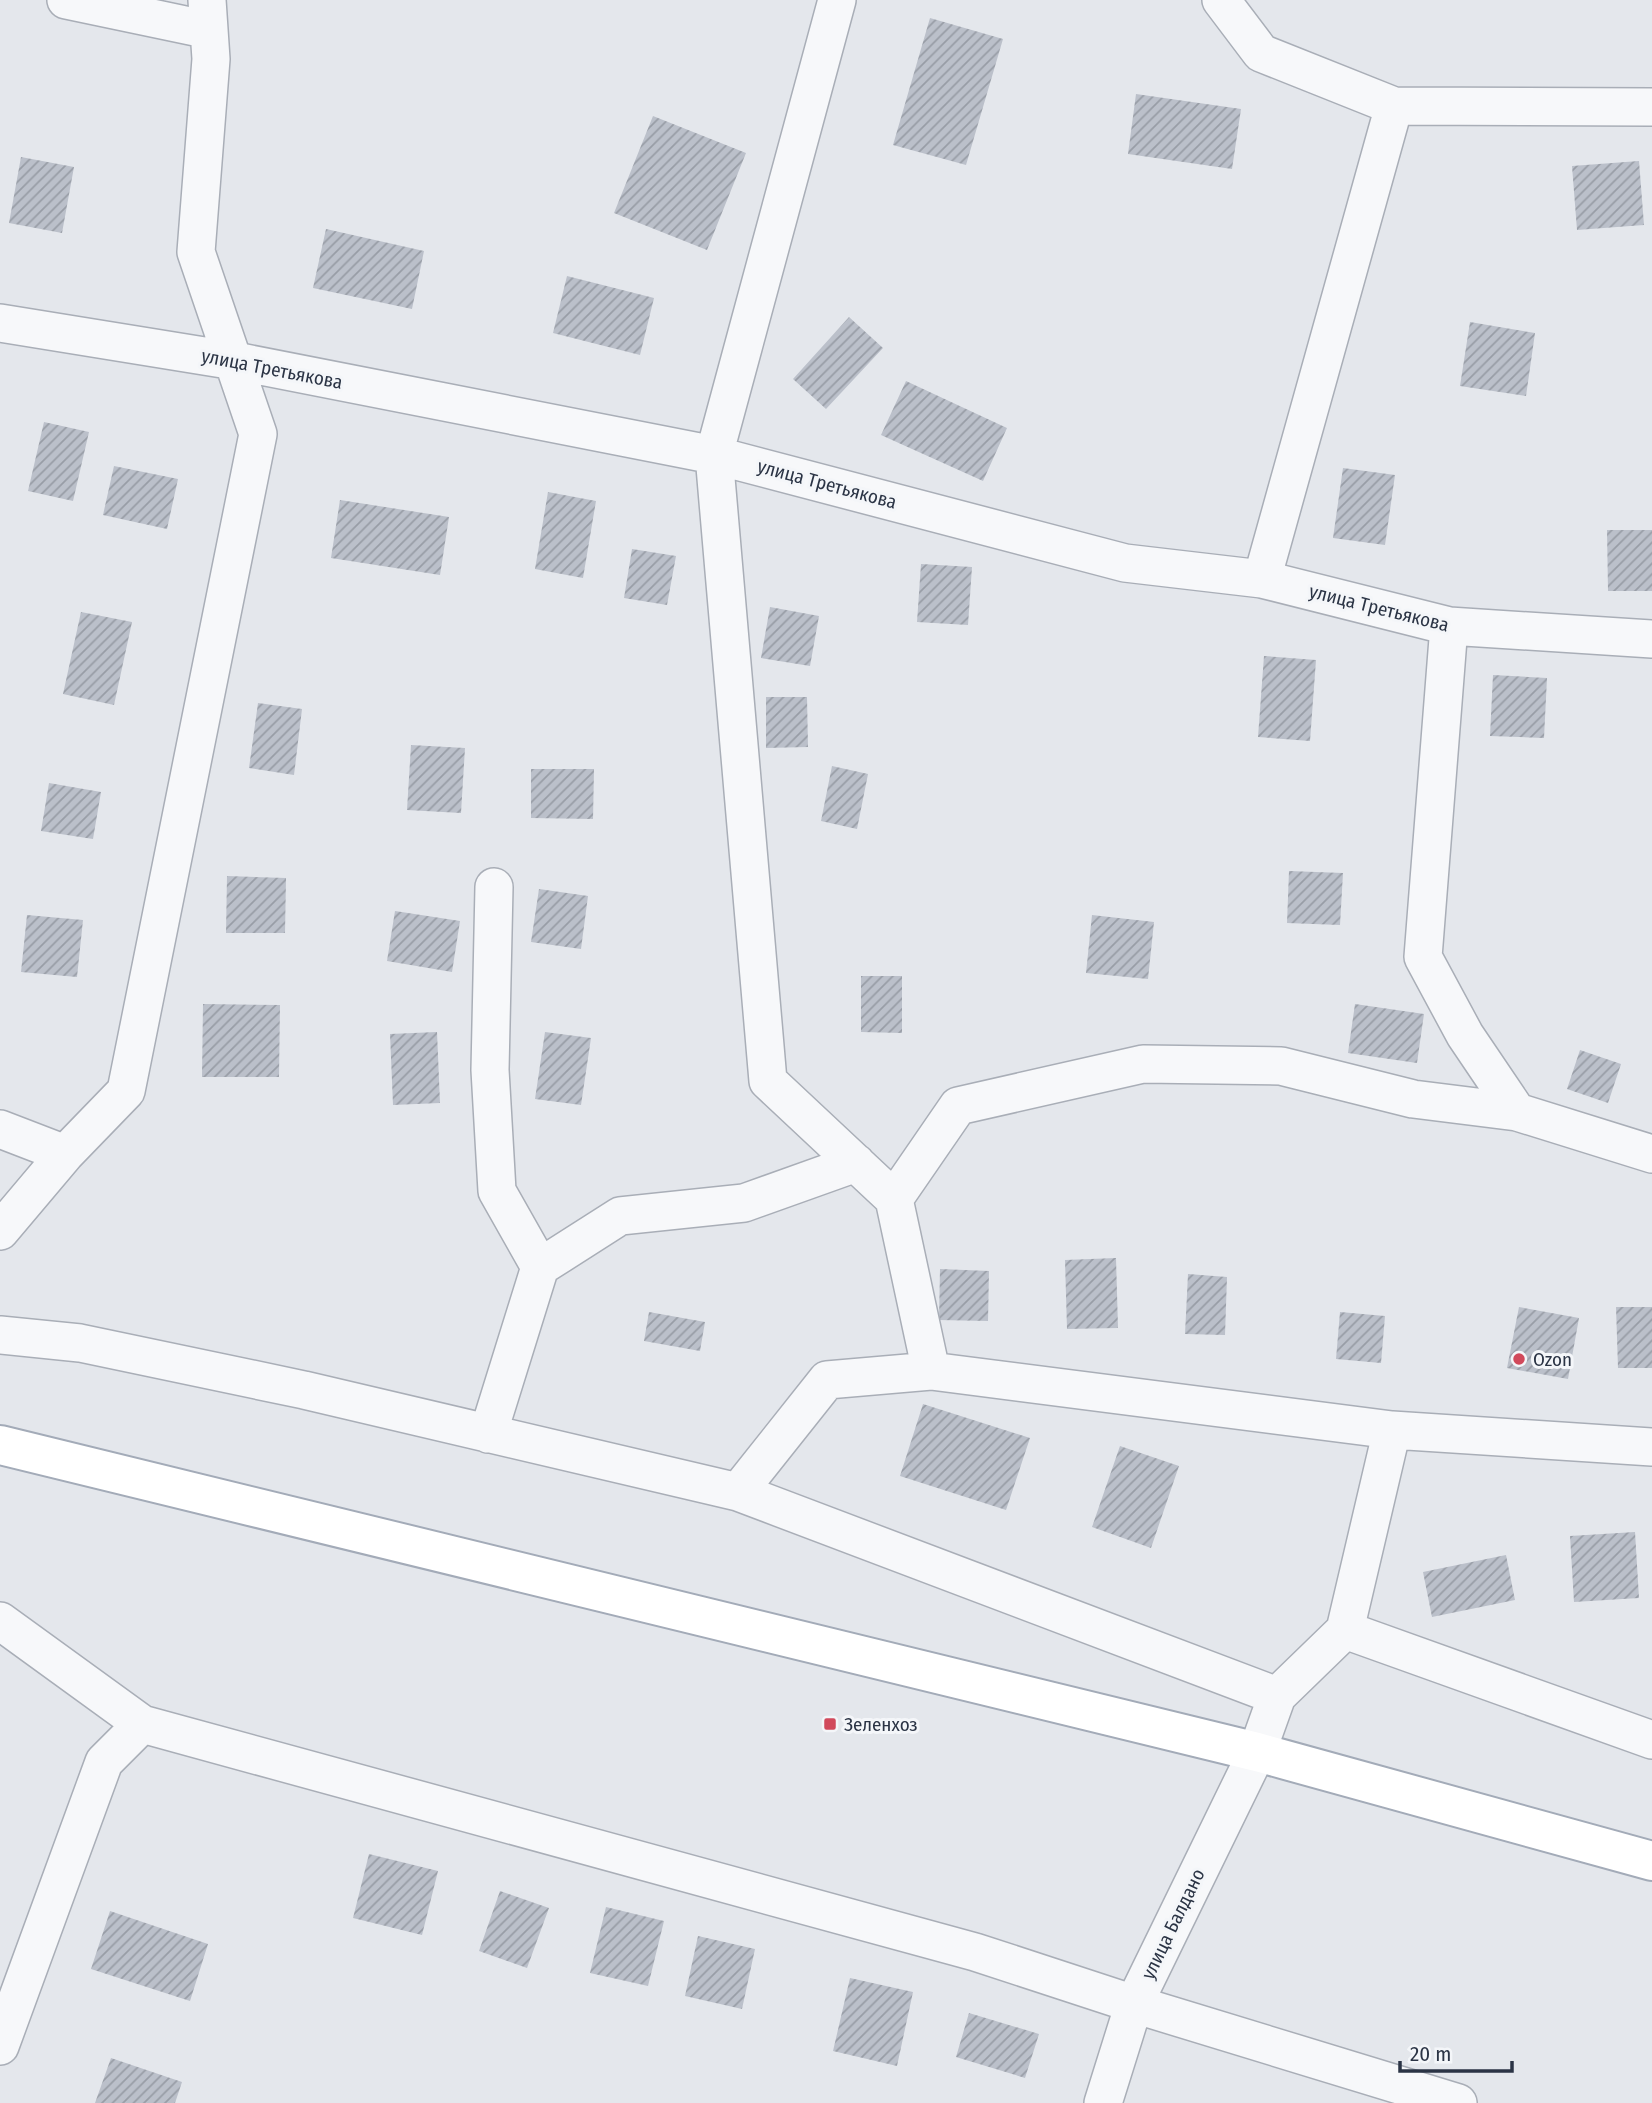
<svg xmlns="http://www.w3.org/2000/svg" width="1652" height="2103" font-family="'Fira Sans Condensed',sans-serif">
<style>
.building{fill:url(#building-hatch)}
.lines{fill:none;stroke-linecap:round;stroke-linejoin:round}
.minor-casing{stroke:#a9aeb7;stroke-width:40}
.major-casing{stroke:#a3abb8;stroke-width:42}
.minor{stroke:#f7f8fa;stroke-width:37}
.major{stroke:#fff;stroke-width:38}
.poi-dot{fill:#d1495b;stroke:#f4f6f9;stroke-width:2.5}
.labels{text-anchor:middle;dominant-baseline:central;stroke-width:6;stroke-linejoin:round;paint-order:stroke}
.street-label{font-size:19px;fill:#2b3445;stroke:#f4f6f9}
.poi-label{font-size:19px;fill:#2b3445;stroke:#f4f6f9;text-anchor:start}
</style>
<defs>
<pattern id="building-hatch" width="6" height="6" patternUnits="userSpaceOnUse" patternTransform="scale(1.75)"><rect width="6" height="6" fill="#bbc0ca"/><path d="M-1 1l2-2M0 6l6-6M5 7l2-2" fill="none" stroke="#989da6"/></pattern>
</defs>
<rect width="100%" height="100%" fill="#e4e7ec"/>
<path class="building" d="M930 18 1003 39 966 165 893 145Z
M1136 94 1241 109 1232 169 1128 154Z
M653 116 746 153 707 250 614 213Z
M21 157 74 167 62 233 9 223Z
M1639 161 1644 225 1577 230 1572 166Z
M326 229 424 251 412 309 313 288Z
M567 276 654 298 640 355 553 333Z
M849 317 883 348 826 409 793 379Z
M1470 322 1535 333 1526 396 1460 386Z
M906 381 1007 428 983 481 881 435Z
M44 422 89 432 73 501 28 491Z
M114 466 178 479 167 529 103 515Z
M1343 468 1395 475 1385 545 1333 538Z
M548 492 596 501 583 578 535 569Z
M340 500 449 517 440 575 331 558Z
M1607 530H1652V591H1608Z
M632 549 676 556 667 605 624 598Z
M921 564 972 567 968 625 917 622Z
M770 607 819 616 810 666 761 658Z
M81 612 132 622 114 705 63 694Z
M1264 656 1316 660 1310 741 1258 737Z
M1493 675 1547 678 1544 738 1490 736Z
M766 697H807L808 747 766 748Z
M258 703 302 709 294 775 249 768Z
M411 745 465 748 461 813 407 810Z
M832 766 868 774 857 829 821 821Z
M531 769H594L593 819 531 818Z
M49 783 101 792 93 839 41 831Z
M1289 871 1343 873 1340 925 1287 923Z
M227 876 286 878 285 933H226Z
M539 889 588 896 581 949 531 942Z
M395 911 460 921 452 972 387 961Z
M27 915 83 920 77 977 21 972Z
M1092 915 1154 922 1148 979 1086 973Z
M861 976H902V1033L861 1032Z
M203 1004 280 1005 279 1077H202Z
M1355 1004 1424 1014 1417 1063 1348 1053Z
M437 1032 440 1103 393 1105 390 1034Z
M545 1032 591 1038 581 1105 535 1099Z
M1580 1050 1621 1064 1608 1103 1567 1089Z
M1116 1258 1118 1328 1067 1329 1065 1260Z
M940 1269 989 1271 988 1321 939 1320Z
M1188 1274 1227 1277 1225 1335 1185 1334Z
M1519 1307 1579 1318 1568 1379 1507 1368Z
M1616 1307H1652V1368H1618Z
M649 1312 705 1322 700 1351 644 1341Z
M1340 1312 1385 1316 1381 1363 1336 1359Z
M923 1404 1030 1438 1006 1510 900 1476Z
M1120 1446 1179 1466 1151 1548 1092 1527Z
M1635 1532 1639 1598 1574 1602 1570 1536Z
M1506 1555 1515 1600 1432 1617 1423 1572Z
M369 1854 438 1871 422 1935 353 1918Z
M500 1891 549 1908 527 1968 479 1951Z
M606 1907 664 1921 648 1986 590 1973Z
M110 1911 208 1944 190 2001 91 1969Z
M698 1936 755 1949 742 2009 685 1996Z
M850 1978 913 1992 897 2066 833 2051Z
M969 2013 1039 2034 1025 2078 956 2057Z
M111 2058 182 2082 175 2103H95Z"/>
<g class="lines">
<g class="minor-casing">
<path id="minor" d="M66 0 209 30
M837 0 714 455 768 1081 894 1199
M1221 0 1261 53 1394 106 1652 107
M0 323 235 361 714 455 1125 563 1262 579 1449 626 1652 639
M1262 579 1394 106
M1449 626 1423 957 1465 1035 1517 1112
M494 887 490 1070 497 1191 540 1267
M0 1129 65 1154 0 1231
M65 1154 126 1091 258 434 196 252 211 59 207 0
M0 1335 80 1343 304 1390 738 1492 827 1380 931 1371 894 1199 958 1106 1143 1064 1281 1066 1413 1099 1517 1112 1652 1154
M931 1371 1392 1430 1345 1630 1277 1696
M1392 1430 1652 1447
M488 1434 540 1267 620 1216 744 1203 856 1163
M738 1492 1277 1696 1257 1752 1134 2004 1103 2103
M0 1621 142 1724
M1345 1630 1652 1740
M0 2046 104 1762 142 1724 975 1952 1134 2004 1458 2103"/>
</g>
<g class="major-casing">
<path id="major" d="M0 1445 1257 1752 1652 1861"/>
</g>
<use href="#minor" class="minor"/>
<use href="#major" class="major"/>
</g>
<g class="poi-dot">
<circle cx="1519" cy="1359" r="7"/>
<rect x="823" y="1717" width="14" height="14" rx="3.5"/>
</g>
<g class="labels">
<g class="street-label">
<text transform="translate(272 369) rotate(11)">улица Третьякова</text>
<text transform="translate(827 484) rotate(15)">улица Третьякова</text>
<text transform="translate(1379 608) rotate(14)">улица Третьякова</text>
<text transform="translate(1173 1924) rotate(-64)">улица Балдано</text>
</g>
<g class="poi-label">
<text x="1533" y="1359">Ozon</text>
<text x="844" y="1724">Зеленхоз</text>
</g>
</g>
<path d="M1400 2061v10h112v-10" fill="none" stroke="#2b3445" stroke-width="3.5"/>
<text x="1410" y="2061" font-size="21" fill="#2b3445" stroke="#f4f6f9" stroke-width="5" paint-order="stroke">20 m</text>
</svg>
